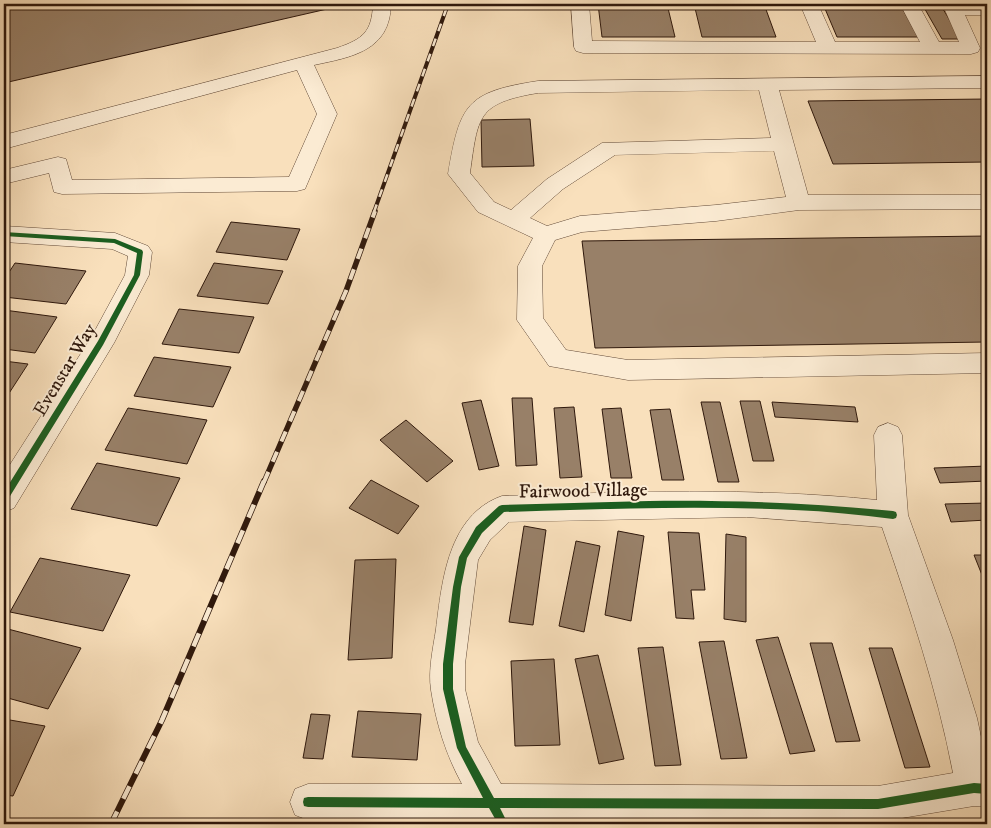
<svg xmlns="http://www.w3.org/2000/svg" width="991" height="828" font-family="'IM FELL DW Pica',serif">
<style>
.building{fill:#988068;stroke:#2f180c}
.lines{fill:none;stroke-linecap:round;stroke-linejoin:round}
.minor-casing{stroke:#624a38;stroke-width:1}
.minor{fill:#fbebd3;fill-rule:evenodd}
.rail-far2-casing{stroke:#2f180c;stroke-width:4}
.rail-far1-casing{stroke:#2f180c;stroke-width:5.5}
.rail-casing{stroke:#2f180c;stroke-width:6}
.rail-far2{stroke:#fbebd3;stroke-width:2.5;stroke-dasharray:8;stroke-linecap:butt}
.rail-far1{stroke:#fbebd3;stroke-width:4;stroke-dasharray:11;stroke-linecap:butt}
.rail{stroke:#fbebd3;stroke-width:4.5;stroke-dasharray:14;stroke-linecap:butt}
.cycleway-casing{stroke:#fbebd3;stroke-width:3}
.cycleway{fill:#1b5e20;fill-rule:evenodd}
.labels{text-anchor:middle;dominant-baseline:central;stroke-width:4;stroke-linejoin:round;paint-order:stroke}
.street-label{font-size:19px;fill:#2f180c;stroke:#fbebd3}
</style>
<rect width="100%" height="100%" fill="#f9e0bc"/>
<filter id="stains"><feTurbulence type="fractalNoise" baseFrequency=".004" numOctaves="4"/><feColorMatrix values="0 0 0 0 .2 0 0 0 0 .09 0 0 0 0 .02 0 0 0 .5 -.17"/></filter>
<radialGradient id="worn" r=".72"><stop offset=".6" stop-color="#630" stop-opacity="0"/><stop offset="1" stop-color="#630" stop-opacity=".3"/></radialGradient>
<path class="building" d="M4 4H349L4 83Z
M598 4H667L675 37H602Z
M694 4H764L776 37H702Z
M823 4H900L918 37H837Z
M922 4H940L961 39H942Z
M987 99V162L833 164 808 101Z
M530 119 534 166 482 167 481 120Z
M231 222 300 229 287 260 216 252Z
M987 236V342L595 348 582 241Z
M15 263 86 271 66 304 4 297V280Z
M214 263 283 271 268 304 197 296Z
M179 309 254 317 239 353 162 344Z
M4 310 57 317 35 353 4 349Z
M154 357 231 367 213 407 134 396Z
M4 361 28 364 4 401Z
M512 398H532L537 465 516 466Z
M481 400 499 466 479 470 462 403Z
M740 401H760L774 461H753Z
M701 402H720L739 482H718Z
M772 402 855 407 858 422 775 417Z
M574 407 582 477 560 478 554 408Z
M128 408 207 420 187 464 105 450Z
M621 408 632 478H611L602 409Z
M670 409 684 480H662L650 410Z
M406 420 453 461 427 482 380 440Z
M97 463 180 478 157 526 71 509Z
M987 466V481L940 483 934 468Z
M371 480 419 506 398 534 349 508Z
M987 503V520L951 522 945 504Z
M524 526 546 530 533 625 509 622Z
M618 531 644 536 631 621 605 615Z
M668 532 699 533 705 590H691L694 619 676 618Z
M726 534 746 537V622L724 619Z
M576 541 600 546 584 632 559 626Z
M974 555H987V575H982Z
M40 558 130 575 103 631 10 612Z
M396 559 392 658 348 660 355 560Z
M4 628 81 648 48 709 4 697Z
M778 637 815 751 790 754 756 640Z
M724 641 747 758 721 759 699 642Z
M810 643H832L860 741 836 742Z
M663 647 681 765 655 766 638 648Z
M869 648H892L930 767 905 768Z
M598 655 624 759 599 764 575 659Z
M554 659 560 745 515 746 511 661Z
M358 711 421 714 417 760 352 757Z
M311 714 330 715 323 759 303 758Z
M4 719 45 726 13 796 4 795Z"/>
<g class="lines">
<g class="minor-casing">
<path id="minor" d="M373 4H391C390 51 352 57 314 65L337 114 305 189 297 191 62 194 54 192 49 173 4 184V170L58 157 66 159 72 180 289 177 317 114 297 70 4 149V135L337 48C363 39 372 32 373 4Z
M571 4H589L592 41 816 42 800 4H818L835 42H920L900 4H918L939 42H959L945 10 948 6 987 5V15H965L980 48 978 52 971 54 583 53 576 51 574 47Z
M987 76V88L779 90 808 195H987V209L799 210 716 221 582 232 555 240 542 266 543 318 566 350 628 360 987 353V373L628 380 549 366 517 320 518 266 533 238 478 212 448 174C460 104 466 92 538 81ZM759 90 771 138 602 143 547 179 511 210 494 202 470 173C478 116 477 103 538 93ZM774 151 786 197 716 205 580 216 547 226 530 218 563 189 615 155Z
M4 226 115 233 148 246 152 252 149 275 114 343 14 508 4 512V474L92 336 125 275 128 256 112 249 4 242Z
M888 423 898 427 902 435 908 515 953 640 977 718 987 765V807L974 806 878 822 520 821 521 824H483L481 821 308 820 295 815 290 802 295 789 308 784H462C446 755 436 723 431 690 428 670 433 649 436 629 442 581 448 515 502 496 627 492 752 487 877 500L874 435 878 427ZM747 517 882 527C910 608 937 689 953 773L878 786 501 784 478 742 465 689V664L478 560 490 540 509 522Z"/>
</g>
<use href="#minor" class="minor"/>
<g class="rail-far2-casing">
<path id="rail-far2" d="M374 212 448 4"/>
</g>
<g class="rail-far1-casing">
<path id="rail-far1" d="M264 482 346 291 375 211"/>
</g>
<g class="rail-casing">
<path id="rail" d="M111 824 162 720 264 481"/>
</g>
<use href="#rail-far2" class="rail-far2"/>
<use href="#rail-far1" class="rail-far1"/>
<use href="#rail" class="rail"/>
<g class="cycleway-casing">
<path id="cycleway" d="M4 232 115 239 142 250 143 252 140 275 103 345 7 501 4 502V492L98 341 134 275 137 253 114 243 4 236Z
M649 501C731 500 812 503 893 511L896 512 897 515 896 518 893 519C860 515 827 511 794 510 697 505 601 509 504 512L482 533 467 558 461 587 453 664V689L466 747 494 798 878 799 974 783 987 784V794L974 793 878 809 500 808 508 824H498L489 808 308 807 304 806 303 802 304 798 308 797 483 798 457 748 443 689V664L453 587 459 557 476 527 499 506 502 505Z"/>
</g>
<use href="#cycleway" class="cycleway"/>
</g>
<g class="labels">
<g class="street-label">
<text transform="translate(65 370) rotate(-59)">Evenstar Way</text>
<text transform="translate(583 491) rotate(-1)">Fairwood Village</text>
</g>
</g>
<rect width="991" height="828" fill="none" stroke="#f9e0bc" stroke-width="20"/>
<rect x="5" y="5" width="981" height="818" fill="none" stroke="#2f180c" stroke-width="2.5"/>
<rect x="10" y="10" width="971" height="808" fill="none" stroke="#2f180c"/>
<rect width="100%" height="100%" filter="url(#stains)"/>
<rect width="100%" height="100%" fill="url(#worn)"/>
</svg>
